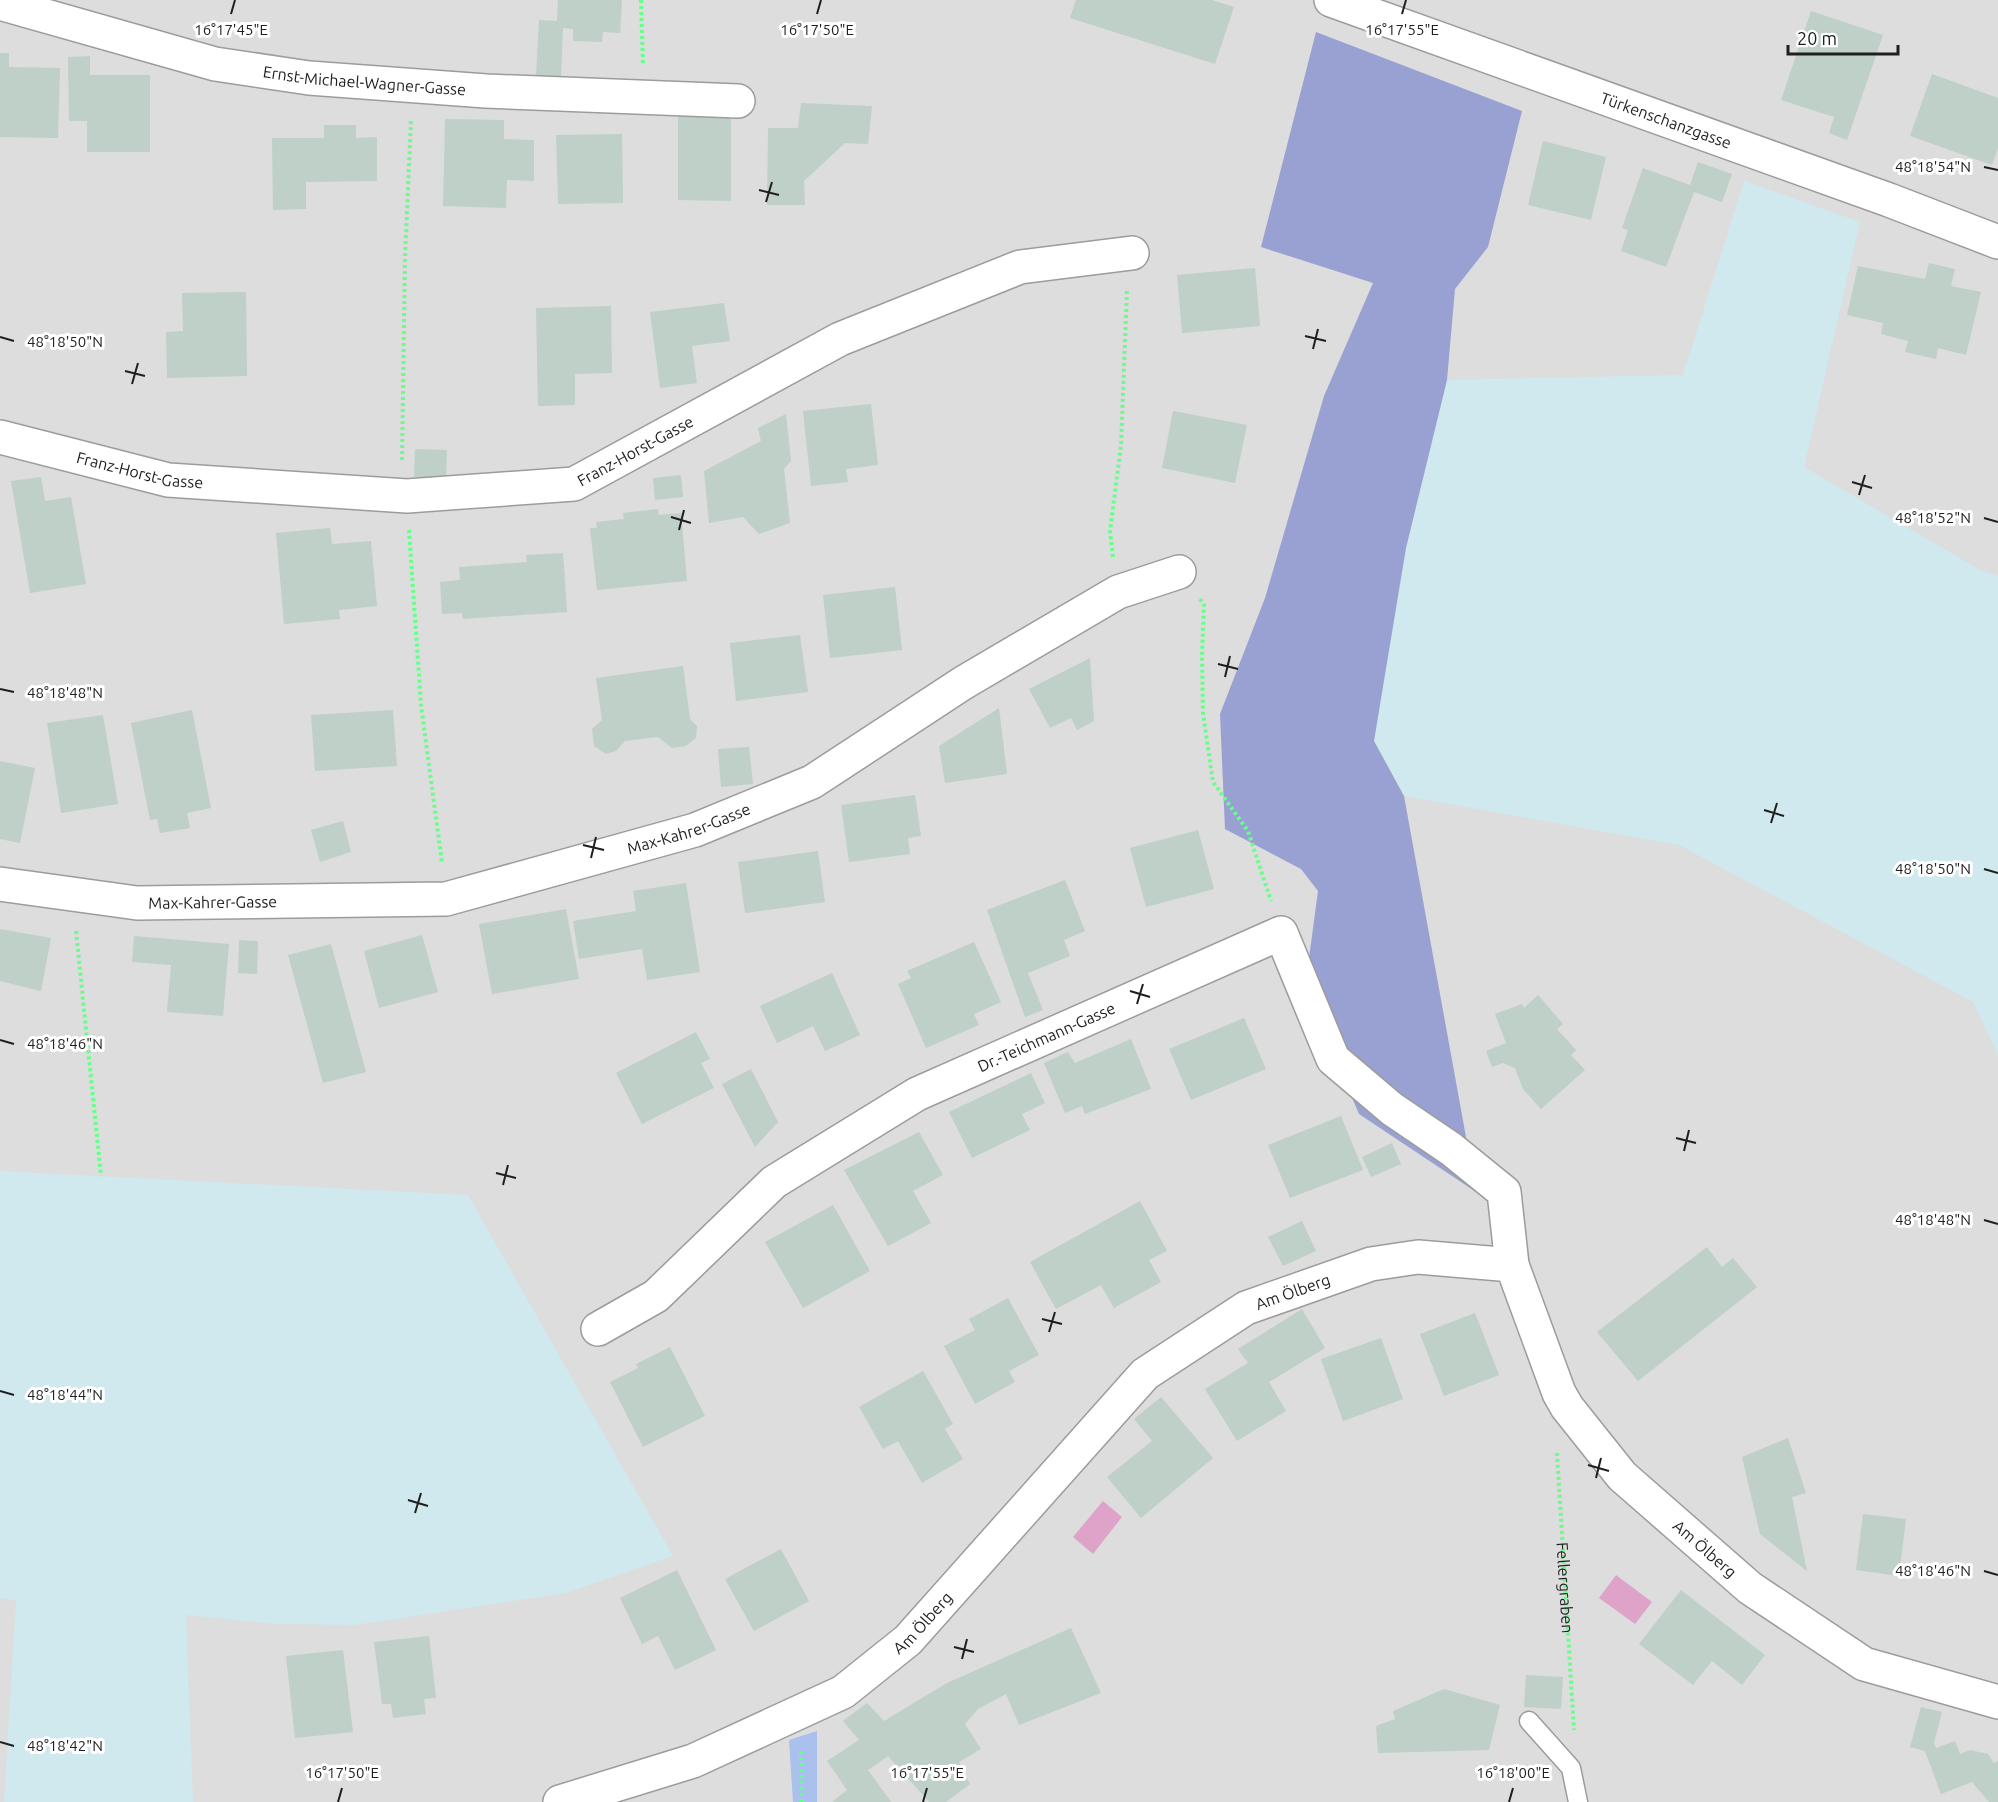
<svg xmlns="http://www.w3.org/2000/svg" width="1998" height="1802" font-family="Ubuntu,sans-serif">
<style>
.residential{fill:#dcdddc}
.farmland{fill:#cfe9ef}
.grass{fill:#a9c1ec}
.forest{fill:#98a1d1}
.water{fill:#dfa3ca}
.building{fill:#bed0c8}
.lines{fill:none;stroke-linecap:round;stroke-linejoin:round}
.service-casing{stroke:#9c9c9c;stroke-width:21}
.minor-casing{stroke:#9c9c9c;stroke-width:36}
.path{stroke:#67ff8b;stroke-width:4;stroke-dasharray:3 3;stroke-linecap:butt}
.service{stroke:#fff;stroke-width:18}
.minor{stroke:#fff;stroke-width:33}
.ticks{fill:none;stroke:#1f1f1f;stroke-width:2}
.labels{text-anchor:middle;dominant-baseline:central;stroke-width:6;stroke-linejoin:round;paint-order:stroke}
.street-label{font-size:16px;fill:#1f1f1f;stroke:#fff}
.ticks-label{font-size:15px;text-anchor:middle;fill:#1f1f1f;stroke:#fff;stroke-width:6;stroke-linejoin:round;paint-order:stroke}
</style>
<rect width="100%" height="100%" fill="#e5f0ee"/>
<path class="residential" d="M0 0H1998V1802H0Z"/>
<path class="farmland" d="M1744 181 1860 222 1804 467 1982 571 1998 576V1055L1973 1002 1679 845 1404 796 1374 741 1406 548 1447 380 1683 375Z
M0 1171 468 1195 673 1556 566 1593 355 1625 278 1624 186 1615 193 1802H4L16 1601 0 1598Z"/>
<path class="grass" d="M817 1731V1802H793L789 1740Z"/>
<path class="forest" d="M1316 32 1522 111 1488 247 1455 289 1447 380 1406 548 1374 741 1404 796 1476 1192 1359 1114 1305 988 1318 891 1301 869 1225 829 1220 714 1265 598 1324 396 1373 283 1261 247Z"/>
<path class="water" d="M1103 1501 1122 1517 1093 1554 1073 1537Z
M1616 1575 1652 1602 1635 1624 1599 1598Z"/>
<path class="building" d="M558 0H622L620 33 603 32 602 42 573 41V29L563 28 561 77 536 76 539 20 557 21Z
M1076 0H1212L1234 7 1215 64 1070 18Z
M1811 11 1883 35 1847 140 1829 133 1834 117 1781 100Z
M0 53H9V67L60 68 58 138 0 137Z
M90 56V75H150V152H87V121H69L68 57Z
M1932 74 1998 98V148L1992 165 1910 136Z
M801 103 872 106 868 144 845 143 804 181 805 205H767L768 128H798Z
M678 116H731V201L678 200Z
M445 119 504 120V139L534 140V181L507 180 506 208 443 206Z
M324 125H356V138L377 137V181L306 182V209L273 210 272 138H324Z
M622 134 623 203 558 204 556 135Z
M1543 141 1606 157 1591 220 1528 205Z
M1698 162 1732 174 1722 202 1694 192 1666 267 1621 251 1628 230 1622 228 1643 168 1690 185Z
M1929 263 1955 269 1951 286 1981 292 1966 355 1938 348 1936 359 1905 352 1908 341 1881 334 1883 323 1847 315 1858 266 1925 279Z
M1255 268 1260 326 1182 333 1177 275Z
M246 292 247 376 167 378 166 332 183 331 182 293Z
M724 303 730 341 692 346 697 383 660 388 650 312Z
M611 306 612 373 575 374V405L538 406 536 308Z
M871 404 878 465 846 469 848 482 811 486 803 411Z
M1173 411 1247 425 1235 483 1162 468Z
M786 414 791 461 784 469 790 523 759 534 743 517 709 523 704 471 761 441 758 428Z
M415 449 447 450 446 478 414 477Z
M681 475 683 497 655 500 653 478Z
M41 477 45 501 71 497 86 584 30 593 11 481Z
M658 509 659 515 681 513 687 581 597 590 590 528H597L596 522 624 519 623 513Z
M330 528 332 544 371 541 377 606 339 610 340 619 284 624 276 533Z
M563 553 567 612 463 619 462 613 442 614 440 582 460 580 459 567 527 562 526 555Z
M895 587 902 650 830 658 823 595Z
M800 635 808 692 736 701 730 643Z
M1090 658 1094 721 1077 730 1071 718 1050 728 1029 689Z
M683 666 690 719 697 726 696 738 686 746 672 748 658 737 625 741 616 751 606 754 594 746 592 729 602 720 596 678Z
M999 708 1007 774 945 783 939 746Z
M192 710 211 808 187 813 190 828 160 833 157 819 150 820 131 723Z
M393 710 397 766 315 771 311 715Z
M103 715 118 804 61 813 47 723Z
M749 747 753 784 721 787 718 749Z
M0 761 35 768 20 843 0 839Z
M915 795 921 836 908 838 910 854 849 862 841 805Z
M343 821 351 852 320 862 311 830Z
M1198 830 1214 889 1146 907 1130 848Z
M818 851 825 902 745 913 738 862Z
M1065 880 1085 931 1064 940 1070 956 1028 973 1043 1010 1025 1017 987 910Z
M686 883 700 972 647 980 642 949 579 959 573 921 636 911 633 891Z
M566 909 579 979 492 994 479 924Z
M0 929 51 938 41 991 0 981Z
M422 935 438 992 379 1008 364 951Z
M134 936 229 944 223 1016 167 1012 171 965 132 962Z
M239 940 258 941 257 974 238 973Z
M974 942 1001 1002 974 1014 979 1025 926 1048 898 984 911 978 907 971Z
M331 944 366 1072 323 1083 288 955Z
M832 973 860 1035 825 1051 813 1026 777 1043 760 1006Z
M1538 995 1563 1024 1557 1029 1576 1050 1571 1055 1585 1070 1541 1109 1523 1089 1515 1068 1503 1063 1492 1067 1486 1051 1506 1043 1495 1014 1522 1004 1524 1008Z
M1244 1018 1266 1069 1191 1100 1169 1049Z
M696 1032 710 1059 701 1063 714 1088 642 1124 616 1073Z
M1131 1039 1151 1089 1085 1114 1082 1106 1065 1113 1044 1063 1068 1052 1075 1063Z
M751 1069 778 1122 755 1147 722 1084Z
M1031 1073 1045 1103 1022 1114 1030 1130 972 1158 949 1112Z
M1341 1116 1363 1170 1290 1198 1268 1145Z
M919 1132 943 1175 913 1191 931 1223 888 1246 844 1170Z
M1392 1143 1401 1164 1371 1177 1362 1157Z
M1140 1201 1167 1251 1149 1260 1161 1282 1114 1308 1101 1285 1056 1309 1030 1262Z
M833 1205 870 1271 803 1308 765 1242Z
M1302 1221 1316 1251 1283 1266 1268 1237Z
M1707 1247 1722 1267 1733 1258 1757 1287 1638 1381 1597 1332Z
M1008 1298 1039 1355 1009 1371 1015 1382 975 1404 944 1346 975 1330 969 1319Z
M1302 1309 1325 1348 1269 1382 1286 1411 1237 1441 1205 1389 1248 1363 1238 1349Z
M1475 1313 1499 1375 1444 1396 1420 1334Z
M1381 1338 1403 1399 1343 1421 1321 1359Z
M670 1347 705 1416 643 1447 610 1382 638 1368 636 1364Z
M923 1371 953 1424 945 1429 963 1459 922 1483 898 1441 883 1449 859 1407Z
M1161 1397 1213 1458 1141 1518 1107 1477 1152 1441 1134 1419Z
M1788 1438 1806 1493 1792 1497 1807 1571 1760 1534 1742 1457Z
M1863 1514 1906 1519 1899 1576 1856 1570Z
M781 1549 809 1601 754 1631 725 1579Z
M677 1570 716 1650 675 1670 658 1636 642 1644 620 1598Z
M1681 1590 1765 1655 1742 1685 1712 1661 1693 1685 1639 1644Z
M1071 1628 1101 1693 1019 1725 1006 1694 978 1709 965 1724 981 1749 959 1762 970 1784 946 1802H929L888 1756 868 1770 891 1802H832L847 1790 827 1761 859 1740 843 1721 867 1703 884 1721 947 1683Z
M429 1636 436 1698 424 1699 426 1714 393 1718 391 1704H382L374 1642Z
M343 1650 353 1732 295 1738 286 1656Z
M1526 1675 1563 1677 1561 1709 1524 1707Z
M1444 1689 1500 1705 1489 1750 1378 1753 1376 1726 1395 1719 1393 1711Z
M1921 1707 1942 1712 1934 1743 1936 1748 1955 1741 1960 1754 1970 1750 1988 1754 1994 1763 1998 1761V1802H1989L1972 1782 1941 1794 1925 1751 1910 1747Z"/>
<g class="lines">
<g class="service-casing">
<path id="service" d="M1529 1721 1571 1768 1578 1802"/>
</g>
<g class="minor-casing">
<g id="minor">
<path id="s2" d="M1331 0 1889 200 1998 242"/>
<path id="s3" d="M0 3 215 64 309 78 486 91 738 101"/>
<path id="s4" d="M0 437 168 480 407 496 574 484 840 339 1020 267 1132 253"/>
<path id="s5" d="M0 884 137 903 446 899 695 830 812 782 963 683 1118 592 1179 572"/>
<path id="s6" d="M598 1329 656 1296 774 1182 917 1094 1281 933 1333 1059 1392 1109 1451 1149 1504 1192 1512 1265"/>
<path id="s7" d="M560 1802 693 1761 843 1692 908 1640 1145 1374 1246 1308 1371 1264 1418 1257 1512 1265 1559 1393 1567 1407 1622 1476 1750 1588 1864 1664 1998 1702"/>
</g>
</g>
<g class="path">
<path d="M641 0 643 63"/>
<path d="M402 460 405 258 411 120"/>
<path d="M409 530 421 705 442 863"/>
<path d="M1113 557 1110 531 1121 446 1127 289"/>
<path d="M1200 599 1204 605 1202 655 1203 713 1213 782 1248 831 1271 901"/>
<path d="M76 931 101 1176"/>
<path id="s1" d="M1557 1453 1574 1730"/>
<path d="M801 1751 802 1802"/>
</g>
<use href="#service" class="service"/>
<use href="#minor" class="minor"/>
</g>
<path class="ticks" d="M231 14 235 0M817 14 821 0M1402 14 1406 0M1984 167 1998 170M759 190 779 195M766 202 772 182M1305 336 1326 341M0 337 14 341M1313 349 1318 329M125 371 145 376M132 384 138 363M1852 482 1872 488M1859 495 1865 475M671 517 691 523M1984 518 1998 522M679 530 684 510M1218 664 1238 669M1225 677 1230 656M0 689 14 692M1764 810 1784 816M1771 823 1777 803M583 845 604 850M591 858 596 837M1984 869 1998 873M1130 991 1150 997M1137 1004 1143 984M0 1040 14 1044M1676 1138 1696 1143M1684 1151 1689 1130M496 1173 516 1178M503 1185 508 1165M1984 1220 1998 1224M1042 1319 1062 1324M1049 1332 1055 1312M0 1391 14 1395M1588 1465 1609 1471M1596 1478 1601 1458M408 1500 428 1506M415 1513 421 1493M1984 1571 1998 1575M954 1647 974 1652M962 1659 967 1639M0 1742 14 1746M338 1802 342 1788M923 1802 927 1788M1509 1802 1513 1788"/>
<g class="labels">
<g class="street-label">
<text stroke="none"><textPath href="#s3" startOffset="374">Ernst-Michael-Wagner-Gasse</textPath></text>
<text stroke="none"><textPath href="#s2" startOffset="356">Türkenschanzgasse</textPath></text>
<text stroke="none"><textPath href="#s4" startOffset="650">Franz-Horst-Gasse</textPath></text>
<text stroke="none"><textPath href="#s4" startOffset="144">Franz-Horst-Gasse</textPath></text>
<text stroke="none"><textPath href="#s5" startOffset="700">Max-Kahrer-Gasse</textPath></text>
<text stroke="none"><textPath href="#s5" startOffset="214">Max-Kahrer-Gasse</textPath></text>
<text stroke="none"><textPath href="#s6" startOffset="540">Dr.-Teichmann-Gasse</textPath></text>
<text stroke="none"><textPath href="#s7" startOffset="914">Am Ölberg</textPath></text>
<text stroke="none"><textPath href="#s7" startOffset="1490">Am Ölberg</textPath></text>
<text stroke="none"><textPath href="#s1" startOffset="135">Fellergraben</textPath></text>
<text stroke="none"><textPath href="#s7" startOffset="410">Am Ölberg</textPath></text>
</g>
</g>
<g class="ticks-label">
<text x="817" y="35">16°17'50"E</text>
<text x="1402" y="35">16°17'55"E</text>
<text x="231" y="35">16°17'45"E</text>
<text x="1933" y="172">48°18'54"N</text>
<text x="65" y="347">48°18'50"N</text>
<text x="1933" y="523">48°18'52"N</text>
<text x="65" y="698">48°18'48"N</text>
<text x="1933" y="874">48°18'50"N</text>
<text x="65" y="1049">48°18'46"N</text>
<text x="1933" y="1225">48°18'48"N</text>
<text x="65" y="1400">48°18'44"N</text>
<text x="1933" y="1576">48°18'46"N</text>
<text x="65" y="1751">48°18'42"N</text>
<text x="342" y="1778">16°17'50"E</text>
<text x="927" y="1778">16°17'55"E</text>
<text x="1513" y="1778">16°18'00"E</text>
</g>
<path d="M1788 45v9h110v-9" fill="none" stroke="#1f1f1f" stroke-width="3"/>
<text x="1797" y="45" font-size="18" fill="#1f1f1f" stroke="#ffffff" stroke-width="4.5" paint-order="stroke">20 m</text>
</svg>
